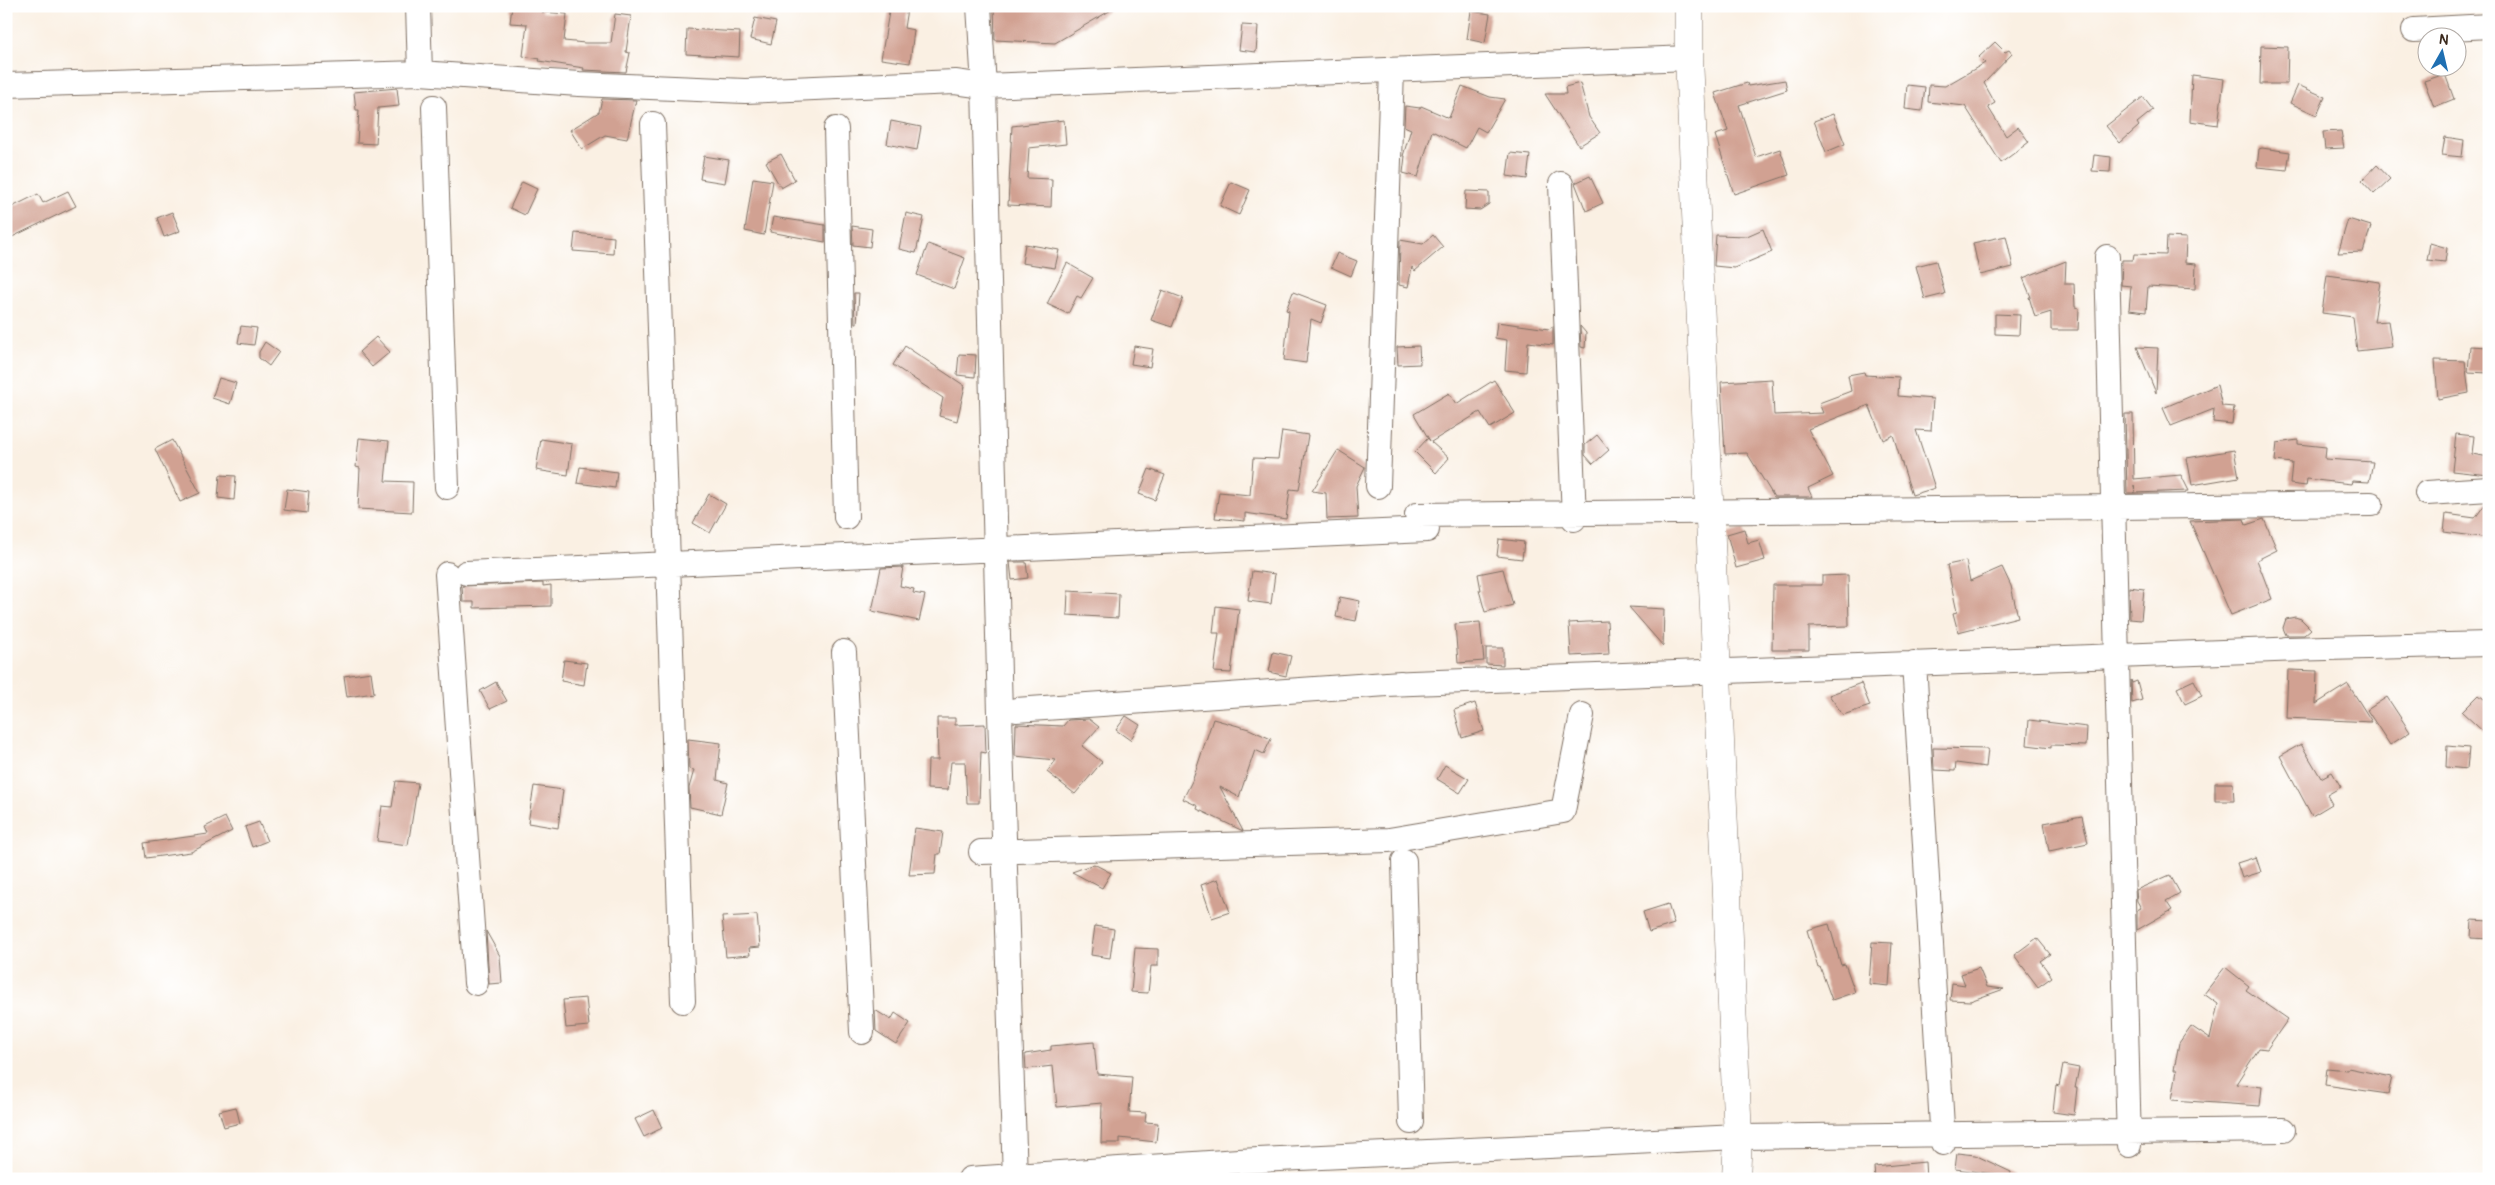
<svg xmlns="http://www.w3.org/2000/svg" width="2495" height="1185" font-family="Pangolin,sans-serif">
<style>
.building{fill:#d1a192}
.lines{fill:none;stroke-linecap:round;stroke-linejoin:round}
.minor-casing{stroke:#7e6f63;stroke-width:26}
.tertiary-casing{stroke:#7e6f63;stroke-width:29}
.minor{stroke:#fff;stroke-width:24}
.tertiary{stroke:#fff;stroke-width:28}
</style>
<rect width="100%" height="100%" fill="#fff"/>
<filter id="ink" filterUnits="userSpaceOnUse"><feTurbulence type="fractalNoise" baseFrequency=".02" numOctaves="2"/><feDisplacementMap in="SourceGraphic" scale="10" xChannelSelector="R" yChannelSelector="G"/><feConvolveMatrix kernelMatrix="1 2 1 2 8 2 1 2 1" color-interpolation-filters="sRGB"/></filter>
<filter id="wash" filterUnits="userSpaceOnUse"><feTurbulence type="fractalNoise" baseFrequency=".0096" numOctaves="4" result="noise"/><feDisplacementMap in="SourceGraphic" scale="20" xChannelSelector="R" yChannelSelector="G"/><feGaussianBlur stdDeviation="1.12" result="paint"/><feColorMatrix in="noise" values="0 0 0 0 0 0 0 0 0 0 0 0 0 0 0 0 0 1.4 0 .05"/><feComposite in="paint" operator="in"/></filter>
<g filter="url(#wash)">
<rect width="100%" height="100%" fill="#faf0e3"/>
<g id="blocks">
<path class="building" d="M512 6H543L542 12 567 14 564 41 585 43H611L615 14 631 16 626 52 630 53 626 72 583 70 584 68 539 61 540 59 523 56 527 24 510 23Z
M890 6 907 9 904 28 914 30 910 63 881 59Z
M994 6H1118L1055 43 995 40Z
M1471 11 1490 14 1485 43 1467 39Z
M755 18 776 22 771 44 750 39Z
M1242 25 1258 26 1256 52 1239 50Z
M687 29 740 32 739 57 686 54Z
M1995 42 2005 52 2009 50 2012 54 1984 83 1995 103 1988 107 2006 136 2018 127 2029 142 2001 163 1965 106 1928 102 1929 85 1945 86 1985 63 1979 57Z
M2261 46 2288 47 2287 84H2260Z
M2445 74 2454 99 2434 107 2424 81Z
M2192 75 2224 79 2218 125 2190 121Z
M1785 80 1787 90 1739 105 1756 157 1780 149 1789 175 1734 194 1715 135 1728 131 1715 93 1747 83 1748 86Z
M1580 83 1589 117 1600 133 1579 146 1545 94H1566L1565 87Z
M1907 85 1925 87 1922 111 1905 109Z
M2298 85 2325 97 2317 115 2290 103Z
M1462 86 1490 97 1505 99 1486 132 1477 127 1466 148 1432 131 1418 177 1403 173 1405 156H1403L1411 129 1404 126 1405 106 1420 108 1421 106 1449 118Z
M397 88 399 106 378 108 376 144 357 143 359 110H356L354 92Z
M2143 97 2153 110 2137 123 2139 126 2120 143 2106 126Z
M602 99 636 100 627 139 605 135 582 149 570 130 599 112Z
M1833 114 1845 144 1826 152 1814 121Z
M1064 120 1066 144 1029 148 1027 178 1052 179 1051 207 1008 205 1012 126Z
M891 121 921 127 917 150 887 144Z
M2341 131 2344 148 2325 149 2323 132Z
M2445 137 2464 140 2462 157 2442 155Z
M2262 148 2290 152 2287 170 2257 167 2259 149Z
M1510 153 1530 155 1527 179 1507 176Z
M781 154 795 180 781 188 766 162Z
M2094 155 2111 157 2110 172 2092 171Z
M704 156 729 160 725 183 700 179Z
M2377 165 2390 179 2374 194 2362 181Z
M1590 176 1603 203 1586 211 1575 183Z
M753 178 773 181 764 235 745 231Z
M522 182 537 189 525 215 510 208Z
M1231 182 1250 190 1239 215 1220 206Z
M68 191 76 206 6 240V210L38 194 43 203Z
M1466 191 1489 192V204L1480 210 1465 209Z
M172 212 180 231 164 237 157 218Z
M906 213 924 217 916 253 899 249Z
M773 217 825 225V242L770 232Z
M2348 219 2371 226 2363 252 2338 253Z
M852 226 872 229 870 247 853 245Z
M1763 229 1772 252 1734 268 1714 266 1716 235 1747 236Z
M575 233 614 237 613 254 573 251Z
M1433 235 1443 247 1415 271 1412 267 1408 287 1399 285 1400 240 1423 244Z
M2006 236 2013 267 1980 275 1973 243Z
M2167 237 2186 238 2185 263 2196 264 2195 289 2148 286 2146 312 2129 310 2131 286 2121 285 2122 260H2133L2134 254 2166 255Z
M2430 243 2447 248 2445 262 2427 260Z
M928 244 965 258 954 289 917 275Z
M1025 244 1059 250 1055 268 1022 263Z
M1337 253 1357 261 1351 276 1331 267Z
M1936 261 1945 294 1925 299 1916 266Z
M2066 261 2065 284H2074L2075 307 2079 308 2078 330H2051V312L2035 317 2029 297H2031L2023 278Z
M1067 263 1093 278 1081 298 1077 296 1068 314 1047 304Z
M2327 275 2380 282 2374 322 2388 321 2392 347 2357 351 2353 317 2322 313Z
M1162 290 1183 298 1172 327 1151 320Z
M1293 292 1327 305 1321 323 1311 319 1306 363 1284 360 1289 311 1286 310Z
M854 293H859L857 323H855Z
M1995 314 2020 315 2019 335 1995 334Z
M1497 322 1549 329 1553 326V345L1528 342 1526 372 1505 370 1507 340 1495 338Z
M241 326 257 328 254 345 238 343Z
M1580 326 1586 333 1585 348 1581 347Z
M376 337 390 352 372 367 359 352Z
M265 342 279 352 269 366 259 358V352Z
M905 346 965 386 957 421 939 416 943 398 893 365Z
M1134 346 1153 349 1150 367 1131 364Z
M1419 346 1420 364 1398 365 1397 347Z
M2470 346 2489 347V373L2468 372Z
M2137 347 2158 348 2156 393Z
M959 354 976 355 975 377 957 375Z
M2435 360 2465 361 2469 393 2438 399Z
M1864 372 1865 375 1899 377 1898 396 1933 399 1931 431 1916 430 1935 488 1912 495 1893 435 1883 440 1869 405 1808 429 1833 476 1808 488 1812 497H1774L1747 453 1725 454 1721 382 1772 379 1774 415 1823 413 1819 403 1851 391 1848 375Z
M219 378 236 383 230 404 212 398Z
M1494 380 1515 413 1490 428 1480 412 1431 442 1449 458 1436 473 1415 452 1428 438 1430 441 1414 414 1449 393 1456 404Z
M2217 385 2222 406 2234 407 2232 424 2213 422 2214 409 2171 426 2163 408Z
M2125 414H2133L2134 479 2181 475 2189 491 2135 493 2134 485 2135 493H2127Z
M1282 431 1308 435 1299 490 1290 489 1286 519 1245 513V521L1215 518 1219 492 1250 495 1253 458 1278 459Z
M2456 434 2474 436 2472 454 2489 457V475L2452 471Z
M1597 435 1609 450 1593 464 1585 455V445Z
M359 438 389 441 385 481 413 482 412 512 358 509 360 468 356 467Z
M541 439 572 444 568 475 536 470Z
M172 440 200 493 180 502 155 449Z
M2298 440V444L2326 447 2325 459 2373 462 2369 482 2352 481 2351 484 2307 479 2306 486 2290 484 2292 463 2275 461 2277 443Z
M1338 450 1365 467 1356 486 1358 518 1327 519 1326 493 1312 491Z
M2234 450 2239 477 2192 485 2187 458Z
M580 467 617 472 615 488 577 483Z
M1149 469 1165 475 1155 500 1139 494Z
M220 475 236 476 234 500 218 498Z
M287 489 309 492 307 513 284 510Z
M709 494 726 504 710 533 693 523Z
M2486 503H2489V538L2444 532 2446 514 2475 518Z
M2244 519 2246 525 2264 519 2277 550 2257 560 2272 599 2231 615 2190 521Z
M1744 529 1748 543 1759 540 1765 560 1736 568 1727 534Z
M1499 539 1524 542 1522 559 1497 556Z
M1966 561 1970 581 2002 567 2011 586 2018 617 1958 632 1953 613 1957 612 1947 565Z
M1010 562H1026L1028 578 1012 580Z
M903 567 900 586 914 589 913 593 925 595 919 621 872 611 881 568Z
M1503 569 1513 605 1485 612 1479 590H1481L1478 574Z
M1252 571 1275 574 1271 604 1248 601Z
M1848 575 1849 626 1809 627V650H1772L1773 585H1822V576Z
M543 583V586L551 585V606L474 608V602H463L462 586Z
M2129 587 2144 589 2141 620 2130 619Z
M1068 591 1119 594 1118 618 1067 615Z
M1340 597 1360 601 1356 621 1336 617Z
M1216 606 1239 609 1231 673 1214 672 1219 633H1213Z
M1629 607 1664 609 1663 646Z
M2295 617 2301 619 2311 629 2304 635H2286L2283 628 2286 619Z
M1607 621 1609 654 1571 656 1569 623Z
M1480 622 1484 661 1458 663 1455 624Z
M1486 648H1503V665L1486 664Z
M1273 652 1291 656 1286 676 1269 672Z
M564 660 587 663 584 685 561 681Z
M2288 670 2317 671 2316 704 2348 684 2372 722 2286 718Z
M371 672 374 693 347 697 344 676Z
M2131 680 2132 683 2137 681 2142 700 2132 703Z
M2194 680 2202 696 2185 704 2177 688Z
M496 682 507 701 490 709 480 691Z
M1861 683 1870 706 1843 715 1829 695Z
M2479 695 2489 703V737L2462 712Z
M2387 697 2410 732 2390 745 2367 710Z
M1475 703 1484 731 1462 738 1454 710Z
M1126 716 1140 725 1130 740 1116 730Z
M937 718H955V725L985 724 986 753 981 752 979 803H967L965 762H951L948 790 927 789 928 760H938Z
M1089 719 1099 727 1082 746 1102 762 1075 794 1047 772 1056 760 1015 756 1016 724 1063 726 1068 720Z
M1213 719 1249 729 1271 739 1264 754 1255 750 1239 797 1220 787 1243 831 1197 809 1198 806 1183 799 1193 779Z
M2029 720 2087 727 2086 746 2051 745V748L2027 745Z
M688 739 721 743 717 780 728 783 721 814 690 807 689 788 694 770 689 769Z
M2301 744 2321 778 2332 772 2341 787 2327 795 2332 804 2312 816 2280 756Z
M2447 746 2469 748 2467 769 2446 767Z
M1933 748 1988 749 1986 767 1956 763 1955 771 1934 770Z
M1445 765 1469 779 1460 793 1437 779Z
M396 781 418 783 408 845 377 841 382 806 392 807Z
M2215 783H2233L2234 801H2215Z
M534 786 563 790 558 828 528 823Z
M2082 816 2088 843 2049 851 2044 823Z
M225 817 232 831 191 852 146 858 144 843 208 834 205 827Z
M259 822 267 841 252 847 245 827Z
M915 828 943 832 940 854H937L935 874 909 875Z
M2256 857 2261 872 2242 878 2237 863Z
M1094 864 1111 873 1102 888 1072 872Z
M2170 875 2180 893 2166 901 2172 910 2137 930V910L2141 908 2137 901 2136 890Z
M1218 879 1230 912 1212 918 1201 885Z
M1668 904 1674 924 1649 932 1643 912Z
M757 915 760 947 749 948 750 955 726 957 722 917Z
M2472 920 2489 921V939L2471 938Z
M1829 924 1841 965 1845 964 1855 992 1832 1000 1820 967 1818 968 1807 930Z
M1095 926 1114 929 1110 958 1091 955Z
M486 931 500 956 502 983 489 984Z
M2037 938 2050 954 2040 961 2052 977 2038 987 2014 955Z
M1872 942 1892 943 1889 986 1869 984Z
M1135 948 1158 949V966H1151L1148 993 1131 992Z
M2225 967 2249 986 2246 990 2288 1019 2267 1049 2259 1048 2236 1084 2262 1087 2260 1106 2172 1100 2177 1070H2174L2179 1043 2191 1026 2210 1039 2218 1004 2204 994Z
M1979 968 1987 987 2004 989 1970 1001 1950 1000 1952 983 1965 985 1961 974Z
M586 998 589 1026 566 1028 563 1000Z
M875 1010 891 1020 895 1013 910 1023 896 1044 876 1031Z
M1094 1042 1097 1074 1132 1077 1129 1112 1146 1113 1145 1122 1158 1123 1156 1142 1120 1138V1143H1101L1102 1103 1057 1107 1053 1066 1026 1069 1025 1054 1051 1050V1046Z
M2063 1065 2079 1068 2075 1088H2077L2074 1115 2053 1112 2056 1085 2059 1086Z
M2327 1068 2347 1070 2348 1068 2392 1077 2388 1094 2325 1085Z
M236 1107 240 1123 224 1127 219 1111Z
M654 1110 662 1128 644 1137 635 1119Z
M1957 1153 1975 1155 2011 1172 2010 1176 1955 1169Z
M1925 1162 1926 1179H1875L1874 1167Z"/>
</g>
</g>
<g filter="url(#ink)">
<use href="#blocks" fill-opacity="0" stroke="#7e6f63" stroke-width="1"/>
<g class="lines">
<g class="minor-casing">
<path id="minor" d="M418 6 420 73
M979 6 984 86 1000 714 1015 1179
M2414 30 2489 26
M6 85 420 73 579 84 745 91 955 82 984 86 1689 58
M434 107 447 487
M653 124 683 1001
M836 129 846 517
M1561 184 1574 519
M2107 257 2129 1145
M1378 486 1392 70
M2427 493 2489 489
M1417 515 2371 504
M466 573 1427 530
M447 574 476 983
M2286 649 2489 644
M844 652 862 1032
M1914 663 1943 1143
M1386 684 2303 649
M1016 710 1401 683
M981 852 1389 840 1563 811 1582 715
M1404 861 1411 1122
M970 1179 1239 1161 1738 1137 2283 1130"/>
</g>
<g class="tertiary-casing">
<path id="tertiary" d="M1689 6V58L1738 1137 1736 1179"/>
</g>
<use href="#minor" class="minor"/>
<use href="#tertiary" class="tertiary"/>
</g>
</g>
<rect width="2495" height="1185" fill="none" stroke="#fff" stroke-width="25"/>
<g transform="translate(2442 52) rotate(8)"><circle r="24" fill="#ffffff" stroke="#b1aaa5"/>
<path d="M0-4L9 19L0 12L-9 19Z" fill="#1f6fb2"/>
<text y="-8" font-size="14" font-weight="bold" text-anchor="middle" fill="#3b2a1e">N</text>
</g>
</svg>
